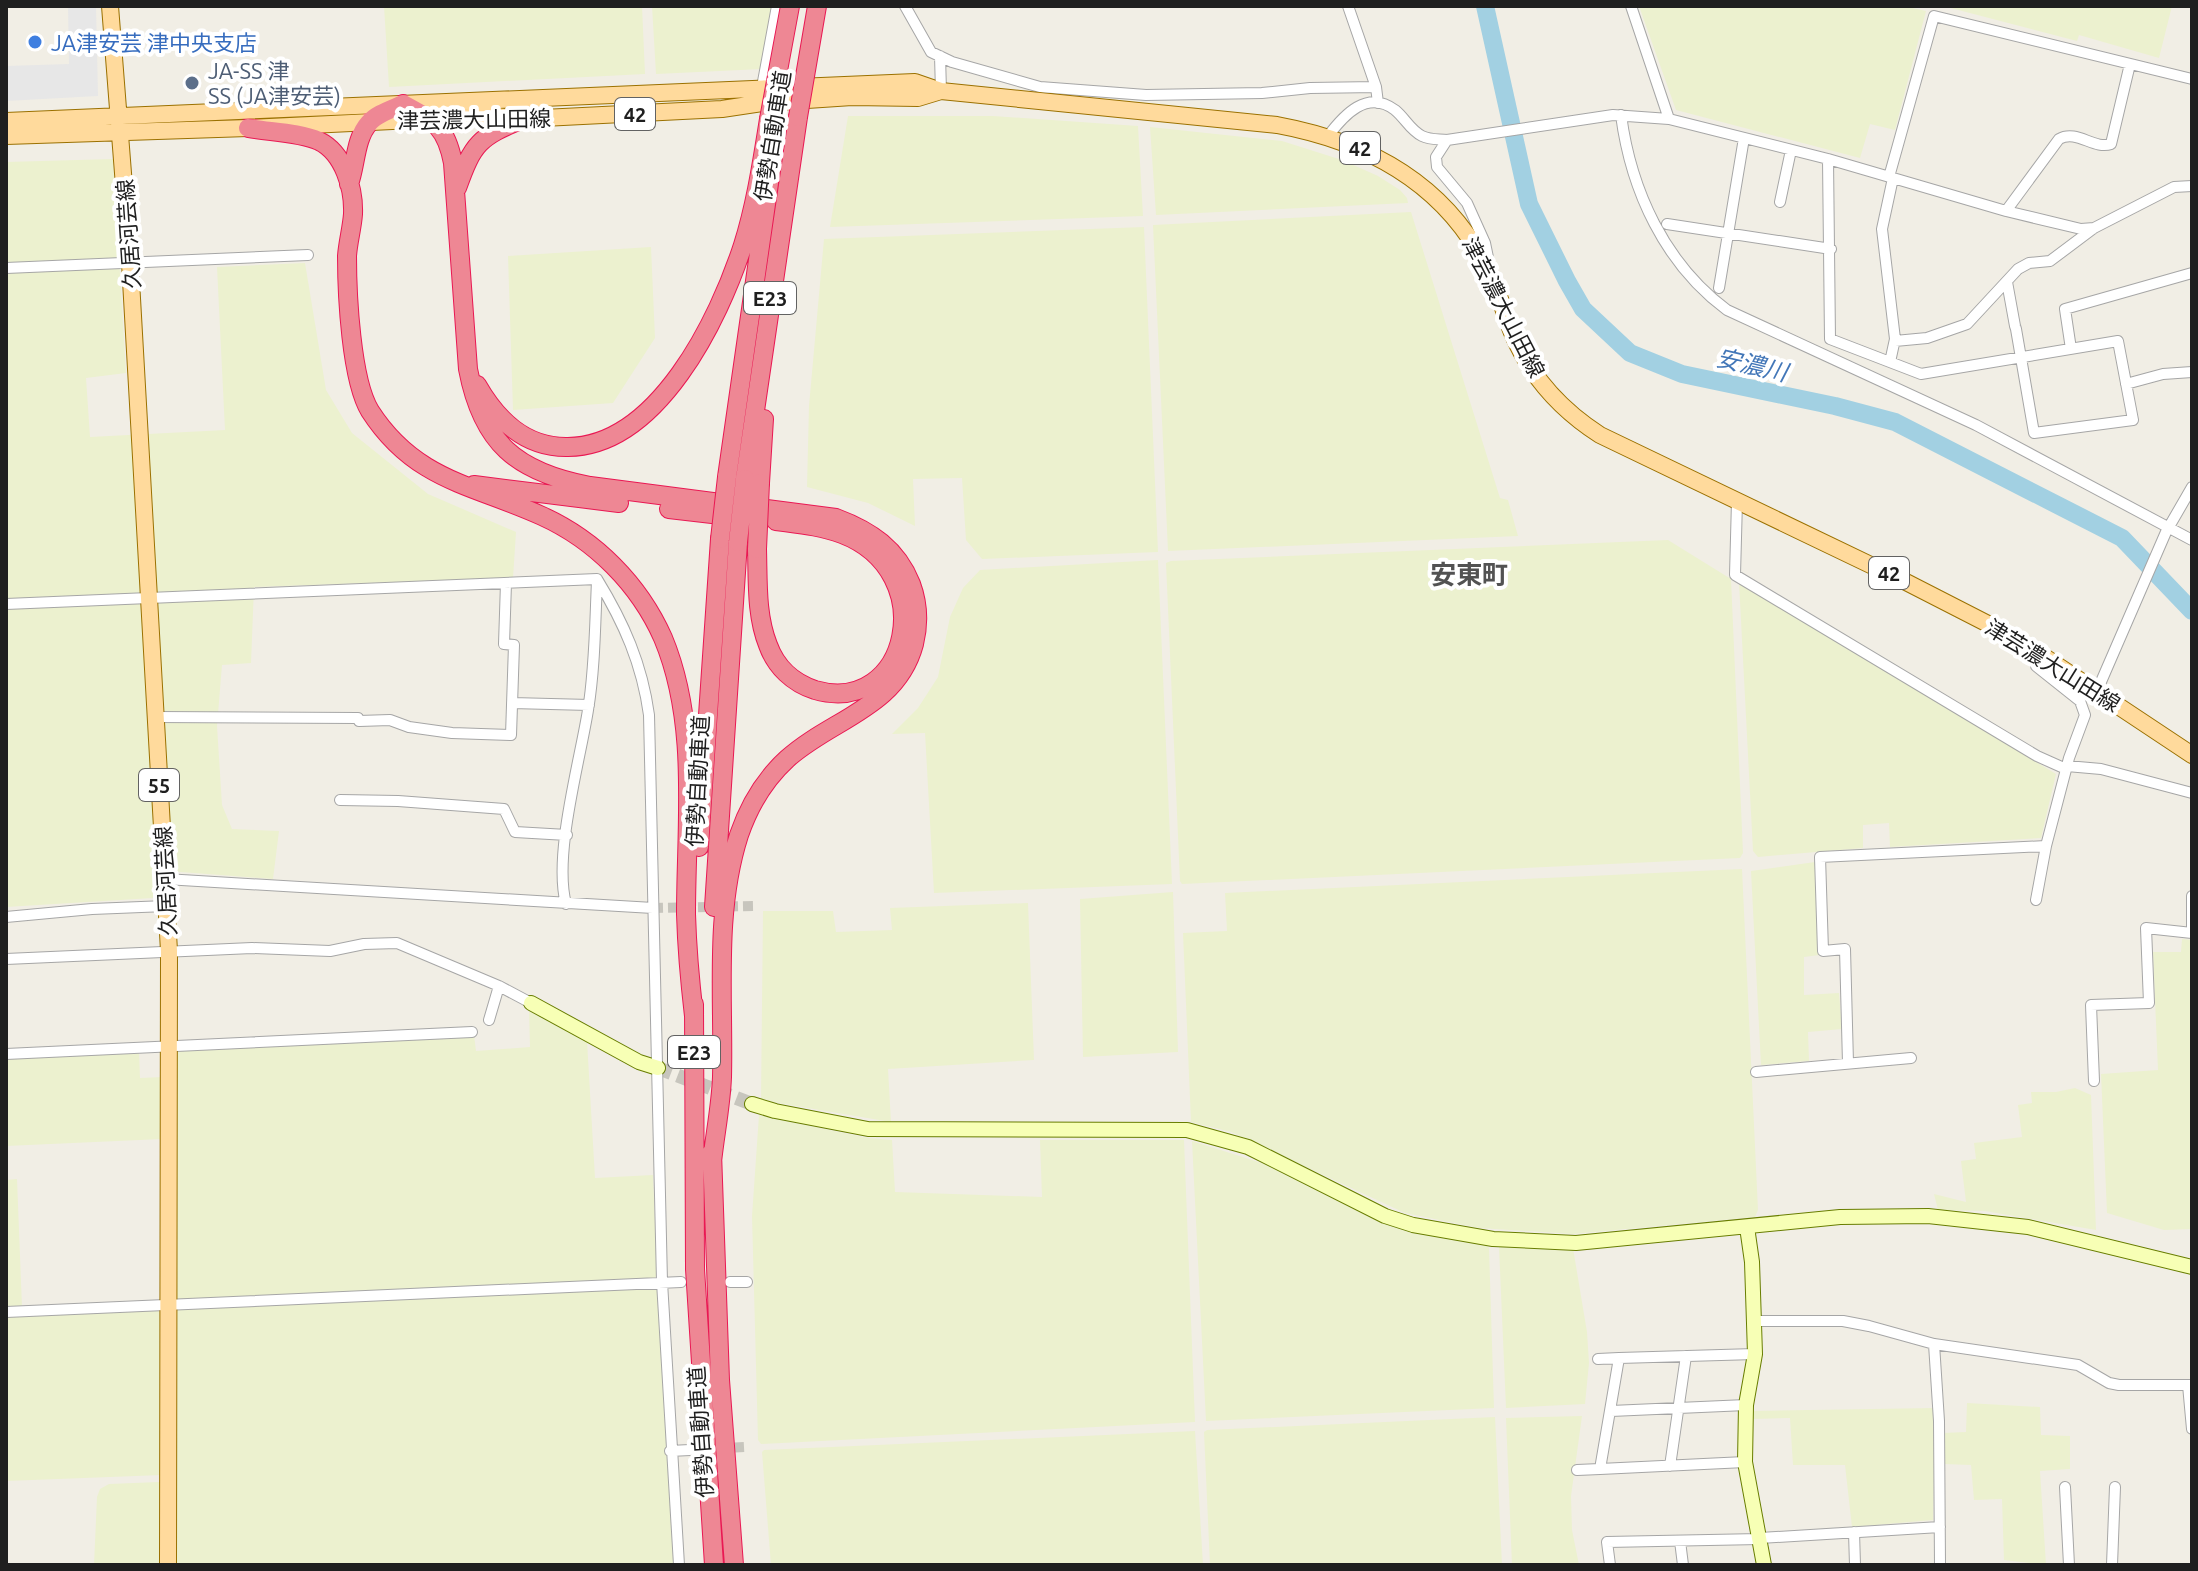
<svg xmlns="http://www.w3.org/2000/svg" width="2198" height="1571" font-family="Ubuntu,'Noto Sans JP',sans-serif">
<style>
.farmland{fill:#ecf1cf}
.parking{fill:#e7e7e7}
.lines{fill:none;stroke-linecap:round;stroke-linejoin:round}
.river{stroke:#a2d0e2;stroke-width:18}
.street-tunnel{stroke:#c7c5bd;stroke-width:10;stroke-dasharray:10 5;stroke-linecap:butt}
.secondary-tunnel{stroke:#c7c5bd;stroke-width:14;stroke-dasharray:14 7;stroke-linecap:butt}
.street-casing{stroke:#a6a6a6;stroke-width:12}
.secondary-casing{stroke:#687d00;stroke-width:16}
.primary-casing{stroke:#9b7100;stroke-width:18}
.highway-casing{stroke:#e91853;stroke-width:20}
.street{stroke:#fff;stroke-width:10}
.secondary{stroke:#f7ffb5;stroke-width:14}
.primary{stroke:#ffda9c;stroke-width:16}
.highway{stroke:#ee8794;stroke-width:18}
.highway-bridge-casing{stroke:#e91853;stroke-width:20;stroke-linecap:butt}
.highway-bridge{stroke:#ee8794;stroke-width:18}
.shop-dot{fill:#3f7fe0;stroke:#fff;stroke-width:3}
.service-dot{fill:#5c6f8a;stroke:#fff;stroke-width:3}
.labels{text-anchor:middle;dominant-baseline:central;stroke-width:8;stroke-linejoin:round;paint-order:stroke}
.shield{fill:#fff;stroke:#626262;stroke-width:2}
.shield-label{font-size:20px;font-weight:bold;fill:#1f1f1f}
.shop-label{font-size:22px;fill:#366cbe;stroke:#fff;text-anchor:start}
.service-label{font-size:22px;fill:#4e5e75;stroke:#fff;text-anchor:start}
.street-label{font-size:22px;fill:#1f1f1f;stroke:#fff}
.water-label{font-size:24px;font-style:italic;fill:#4377b8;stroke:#fff}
.quarter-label{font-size:26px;font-weight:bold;fill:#525252;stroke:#fff}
</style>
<rect width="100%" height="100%" fill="#f1eee5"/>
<path class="farmland" d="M384 6H642L645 74 389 87Z
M652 6H773L762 69 656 74Z
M1639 6H1904L1926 11 1895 130 1870 124 1860 158 1676 110Z
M1943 6H2172L2159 58 2079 35 2077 41Z
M848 116H993L1138 126 1143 216 830 227Z
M1150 127 1282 141 1342 160 1378 176 1400 190 1407 198 1408 203 1156 215Z
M113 159 126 373 86 378 90 437 225 430 217 267 305 263 326 390 352 433 428 494 516 532 513 578 254 587 251 663 222 665 217 726 222 805 232 829 279 831 273 879 155 870 153 898 6 907V162Z
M1411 212 1500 498 1508 500 1518 536 1168 551 1153 225Z
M1144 227 1158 552 982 559 966 540 962 478 913 479 915 526 868 503 807 487 809 406 824 239Z
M651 247 655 338 613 403 513 410 508 256Z
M1668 540 1731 579 1743 853 1740 858 1182 884 1180 881 1166 563 1171 561Z
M1158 560 1172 884 934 893 925 733 892 734 918 708 938 677 950 617 963 588 980 570Z
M1739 582 2056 774 2041 838 1890 847 1889 823 1863 825V848L1758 857 1753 851Z
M1815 862 1819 955 1804 957V995L1839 993 1842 1029 1808 1032 1809 1061 1761 1065 1751 871Z
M1742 869 1758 1210 1755 1217 1573 1234 1479 1228 1405 1213 1231 1132 1191 1122 1183 933 1227 931 1225 893Z
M1173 892 1178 1052 1083 1057 1080 899Z
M1028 903 1034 1060 888 1069 891 1122 761 1100 763 911H833L836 932 892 930 890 908Z
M2182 939 2192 940V1229L2164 1230 2107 1213 2101 1074 2158 1070 2153 952H2181Z
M529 1008 587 1041 595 1178 653 1175 657 1275 653 1280 175 1300 174 1051 474 1035 476 1051 530 1047Z
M139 1051 140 1078 163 1077 162 1139 6 1146V1057Z
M2075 1088 2091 1095 2096 1230 1985 1211 1938 1210 1934 1194 1966 1202 1961 1161 1976 1159 1974 1143 2022 1137 2018 1105 2032 1103 2031 1092H2056Z
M759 1115 868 1138 892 1140 895 1192 1042 1197 1040 1140H1184L1195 1422 761 1444 758 1440 752 1216Z
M1192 1141 1271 1166 1394 1226 1411 1232 1485 1244 1489 1248 1494 1408 1206 1421Z
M17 1179 22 1307 6 1308V1180Z
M1499 1247 1573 1248 1587 1332 1589 1363 1585 1404 1506 1408Z
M656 1287 659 1290 674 1565H173V1311L177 1308Z
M161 1309 162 1475 6 1481V1315Z
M1967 1403 2040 1407 2041 1435 2070 1436V1469L2040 1471 2046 1565 2004 1560 2002 1499 1974 1500 1971 1465 1943 1464V1433L1966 1432Z
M1935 1408 1933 1520 1852 1527 1845 1465H1793L1790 1418 1753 1419 1754 1411Z
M1582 1416 1571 1496 1572 1530 1579 1565H1512L1506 1418Z
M1495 1417 1502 1565H1210L1204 1432 1207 1430Z
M1195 1431 1203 1565H771L762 1452 764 1450Z
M159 1482 162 1484 161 1565H94L97 1497 100 1489 109 1484Z"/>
<path class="parking" d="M68 6H96L98 96 6 101V66L69 64Z"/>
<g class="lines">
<path class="river" d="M1485 6 1529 204 1567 281 1583 309 1630 353 1682 374 1835 406 1895 422 2122 538 2192 611"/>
<path class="street-tunnel" d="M653 908 757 906
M690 1450 744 1447"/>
<path class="secondary-tunnel" d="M658 1068 752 1104"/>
<g class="street-casing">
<path id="street" d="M905 6 931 52 952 62 1040 87 1146 95 1262 93 1310 88 1376 87
M1348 6 1376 87 1378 103
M1631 6 1669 119
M940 56 941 91
M762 87 777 6
M1621 115C1631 191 1665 264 1727 310L1976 425 2192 540
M1328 136C1344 115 1367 89 1395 110 1405 118 1410 130 1422 136 1430 140 1438 139 1447 140L1613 115 1669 119 1828 159 2006 211 2081 229 2094 228
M1447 140 1436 157 1437 167 1467 203 1485 243 1490 267
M1828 159 1830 339 1921 374 2118 341 2133 420 2034 433 2016 329 2015 326 2007 282
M1889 177 1934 16 2192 79
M1780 202 1791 150
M2006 211 2059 139C2077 129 2094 150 2111 144L2130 64
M1667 224 1831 249
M6 268 308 255
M1719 288 1744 138
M1895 341 1927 338 1967 324 2018 269 2029 263 2050 261 2094 228 2174 187 2192 186
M2071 349 2065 309 2192 273
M1890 362 1895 339 1882 229 1893 178
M2126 384 2163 374 2192 372
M1737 501 1735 575 2037 756 2066 769
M597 579C624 623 642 664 649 715L662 1282 679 1565
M6 604 597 579
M2097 691 2166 532 2192 487
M512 703 589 705
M154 717 358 718 359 721 390 720 409 727 452 733 511 735 514 645 504 644 506 583
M2067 766 2101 769 2192 793
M340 800 398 801 504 809 515 832 567 835
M165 879 653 908
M2036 900 2046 846 2069 758 2085 715 2080 701 2036 666 2037 652
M566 904C553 855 580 761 588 710 595 668 595 623 597 581
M6 917 92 909 166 906
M6 959 252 948 330 951 364 944 397 943 499 986 531 1003
M489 1020 499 986
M6 1054 472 1032
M1848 1063 1845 949 1823 951 1820 857 2046 846
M1756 1072 1911 1058
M2094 1081 2091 1005 2149 1003 2146 928 2192 933V896
M730 1282H747
M6 1312 681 1282
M1754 1321H1843L1869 1326 1934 1344 2078 1365 2109 1383 2119 1385H2192
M1934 1344 1939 1421 1940 1565
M1598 1359 1619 1358
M2188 1385 2192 1429
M1611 1411 1746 1405
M670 1451 690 1450
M1745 1462 1600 1469 1619 1358 1755 1354
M1670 1466 1686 1356
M1577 1470 1600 1469
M2065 1487 2069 1565
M1854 1532 1855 1565
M1760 1538 1940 1527
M1680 1541 1683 1565
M1610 1565 1607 1542 1760 1539
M2112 1565 2115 1487"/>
</g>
<g class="secondary-casing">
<path id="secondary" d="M531 1003 639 1062 658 1068
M752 1104 775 1111 868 1129 1187 1130 1248 1147 1385 1216 1413 1225 1493 1239 1576 1243 1840 1217 1928 1216 2028 1227 2192 1267
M1747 1227 1752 1262 1755 1354 1746 1405 1745 1462 1764 1565"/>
</g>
<g class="primary-casing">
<path id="primary" d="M110 6 130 263 169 951 168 1565
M6 121 915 82 941 91 1277 125C1369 142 1447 184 1489 272 1499 292 1504 314 1513 335 1532 379 1561 410 1600 435L1906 582 1990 625 2037 652 2192 755
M6 136 248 128 495 116 523 119 722 109 762 103 852 97 918 98 941 91"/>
</g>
<g class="highway-casing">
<path id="highway" d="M248 128C270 132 299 132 319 141 344 153 354 189 353 214 352 228 348 242 347 256 347 294 351 380 370 411 415 481 474 485 542 516 595 540 639 584 663 638 699 724 686 823 686 914 687 948 690 982 694 1016
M349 184C356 165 355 138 369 123 376 114 392 109 403 104 434 121 446 126 453 163L468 369C482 443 516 472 590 486L836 518C871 531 897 549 911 584 918 603 919 624 914 644 897 708 831 719 787 759 764 780 749 806 739 835 714 913 724 997 722 1077 721 1105 715 1134 712 1162
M457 188C473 143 479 137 523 119
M477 385C497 420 525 448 568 447 658 446 719 319 743 245 756 204 762 162 769 119
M727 477 769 183
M745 479 798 117
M760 483 764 419
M474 485 619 503
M669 509 738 517
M757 549C758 581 756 615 768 645 776 667 793 683 815 690 909 717 942 572 842 534 821 526 798 524 776 521
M699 847 720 539
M714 907 738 542
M694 1004 695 1269 714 1565
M712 1152 720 1380 734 1565"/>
</g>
<use href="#street" class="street"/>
<use href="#secondary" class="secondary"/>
<use href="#primary" class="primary"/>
<use href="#highway" class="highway"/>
<g class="highway-bridge-casing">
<path id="highway-bridge" d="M798 117 817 6
M769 119 790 6
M720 539 727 477
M738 542 745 479
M757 549 760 483"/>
</g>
<use href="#highway-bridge" class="highway-bridge"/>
</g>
<circle class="shop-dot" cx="35" cy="42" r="8"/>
<circle class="service-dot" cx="192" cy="83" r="8"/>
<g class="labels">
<g class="shield">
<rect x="615" y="98" width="40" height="32" rx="6"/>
<rect x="1340" y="132" width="40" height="32" rx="6"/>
<rect x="744" y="282" width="52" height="32" rx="6"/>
<rect x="1869" y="557" width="40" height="32" rx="6"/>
<rect x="139" y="769" width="40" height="32" rx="6"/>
<rect x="668" y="1036" width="52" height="32" rx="6"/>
</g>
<g class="shield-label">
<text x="635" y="114">42</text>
<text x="1360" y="148">42</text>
<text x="770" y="298">E23</text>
<text x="1889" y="573">42</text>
<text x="159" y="785">55</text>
<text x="694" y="1052">E23</text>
</g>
<g class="shop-label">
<text x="51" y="42">JA津安芸 津中央支店</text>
</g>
<g class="service-label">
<text x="208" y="70">JA-SS 津<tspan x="208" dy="25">SS (JA津安芸)</tspan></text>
</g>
<g class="street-label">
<text transform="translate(474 119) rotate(-1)">津芸濃大山田線</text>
<text transform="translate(772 136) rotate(-81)">伊勢自動車道</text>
<text transform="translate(128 234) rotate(-94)">久居河芸線</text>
<text transform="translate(1504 307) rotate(63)">津芸濃大山田線</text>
<text transform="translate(2053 665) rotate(32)">津芸濃大山田線</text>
<text transform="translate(697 781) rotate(-87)">伊勢自動車道</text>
<text transform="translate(165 881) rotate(-93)">久居河芸線</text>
<text transform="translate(700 1432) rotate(-94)">伊勢自動車道</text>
</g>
<g class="water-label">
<text transform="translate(1752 365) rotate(13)">安濃川</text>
</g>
<g class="quarter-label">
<text x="1469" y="574">安東町</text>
</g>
</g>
<rect width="2198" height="1571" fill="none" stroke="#1f1f1f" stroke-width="16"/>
</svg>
